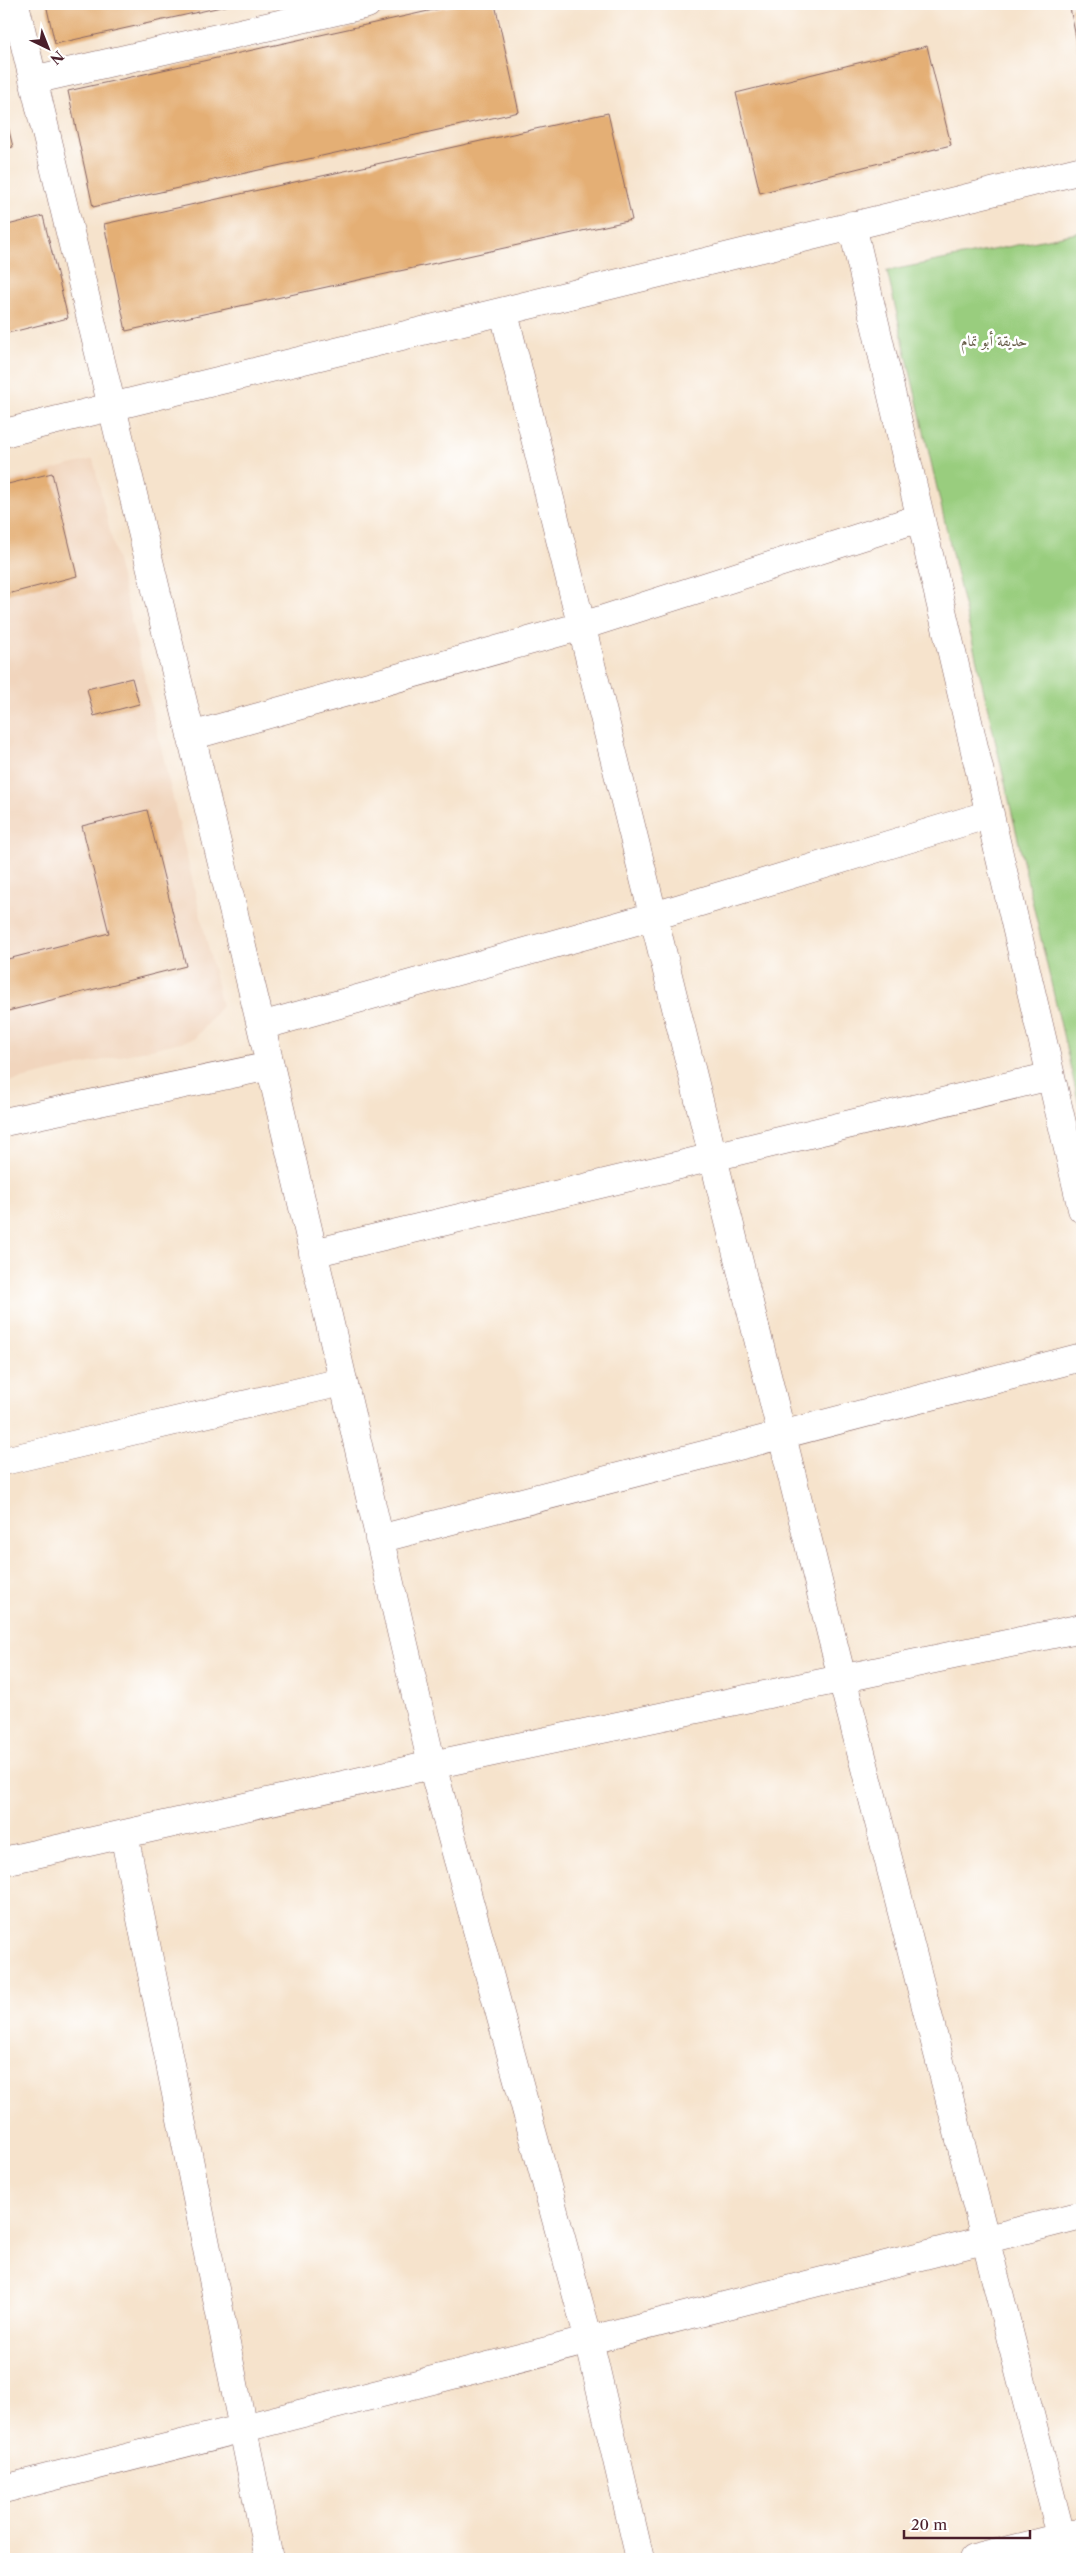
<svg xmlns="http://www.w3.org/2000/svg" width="1086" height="2563" font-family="'Libre Caslon Text',Amiri,serif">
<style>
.built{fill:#f1d5bd}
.green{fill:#99cd7e;stroke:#727654}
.building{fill:#e4af75}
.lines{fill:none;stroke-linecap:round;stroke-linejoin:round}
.minor-casing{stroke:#866463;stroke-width:29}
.tertiary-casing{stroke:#866463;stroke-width:29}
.minor{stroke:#fff;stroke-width:28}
.tertiary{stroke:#fff;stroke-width:28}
.labels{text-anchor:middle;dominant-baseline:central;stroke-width:5;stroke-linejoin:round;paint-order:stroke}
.park-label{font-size:15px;fill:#665c48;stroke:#fff}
</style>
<rect width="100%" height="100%" fill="#fff"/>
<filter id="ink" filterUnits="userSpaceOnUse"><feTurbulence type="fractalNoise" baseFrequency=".02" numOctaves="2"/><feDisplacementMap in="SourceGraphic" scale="10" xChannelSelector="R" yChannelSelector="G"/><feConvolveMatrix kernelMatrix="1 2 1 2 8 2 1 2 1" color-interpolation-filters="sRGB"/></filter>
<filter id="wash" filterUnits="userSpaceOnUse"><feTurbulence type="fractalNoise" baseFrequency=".0096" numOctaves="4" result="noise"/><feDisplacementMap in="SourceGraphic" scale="20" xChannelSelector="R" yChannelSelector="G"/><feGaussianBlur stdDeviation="1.12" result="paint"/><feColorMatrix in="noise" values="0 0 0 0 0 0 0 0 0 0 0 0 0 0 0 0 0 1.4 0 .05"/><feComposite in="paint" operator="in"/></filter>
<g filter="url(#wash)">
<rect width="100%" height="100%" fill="#f6e3cc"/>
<path class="built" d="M93 459 222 1006 194 1039 4 1083V482Z"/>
<path class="green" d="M1082 232V1117L887 271Z"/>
<g id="blocks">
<path class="building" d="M46 4H230V5L55 44Z
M460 4H495L519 112 93 207 68 91Z
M1082 5V62H1081L1070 8Z
M927 46 951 145 760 193 736 93Z
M4 111 13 147 4 149Z
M608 113 632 220 126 331 104 224Z
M43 216 68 318 4 334V226Z
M52 473 77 576 4 595V485Z
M132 678 139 704 94 716 87 689Z
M147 810 186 966 4 1012V960L109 933 82 826Z"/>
</g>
</g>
<g filter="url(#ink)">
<use href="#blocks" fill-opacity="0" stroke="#866463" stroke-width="1"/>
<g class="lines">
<g class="minor-casing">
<path id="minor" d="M15 4 261 1026 432 1765 589 2340 640 2559
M33 80 367 4
M852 225 1082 1209
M504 313 842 1678 1067 2559
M191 736 582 626 920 518
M261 1026 654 916 990 814
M4 1122 270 1066
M313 1253 1051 1076
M4 1461 342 1382
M379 1539 1082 1357
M124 1834 269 2559
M4 1861 432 1765 1082 1628
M4 2489 1082 2215
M973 2559 1082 2532"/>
</g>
<g class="tertiary-casing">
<path id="tertiary" d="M4 433 1082 170"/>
</g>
<use href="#minor" class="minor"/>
<use href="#tertiary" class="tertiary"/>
</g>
</g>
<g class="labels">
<g class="park-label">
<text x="994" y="340">حديقة أبو تمام</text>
</g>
</g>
<rect width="1086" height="2563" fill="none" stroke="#fff" stroke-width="20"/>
<g transform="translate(48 48) rotate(137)" stroke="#ffffff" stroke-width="4" paint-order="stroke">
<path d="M0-4L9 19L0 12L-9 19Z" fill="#4a1f2b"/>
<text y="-8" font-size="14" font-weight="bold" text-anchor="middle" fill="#4a1f2b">N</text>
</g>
<path d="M904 2530v8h126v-8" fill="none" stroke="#4a1f2b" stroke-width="2.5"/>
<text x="911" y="2530" font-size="15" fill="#4a1f2b" stroke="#ffffff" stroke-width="4" paint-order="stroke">20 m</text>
</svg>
